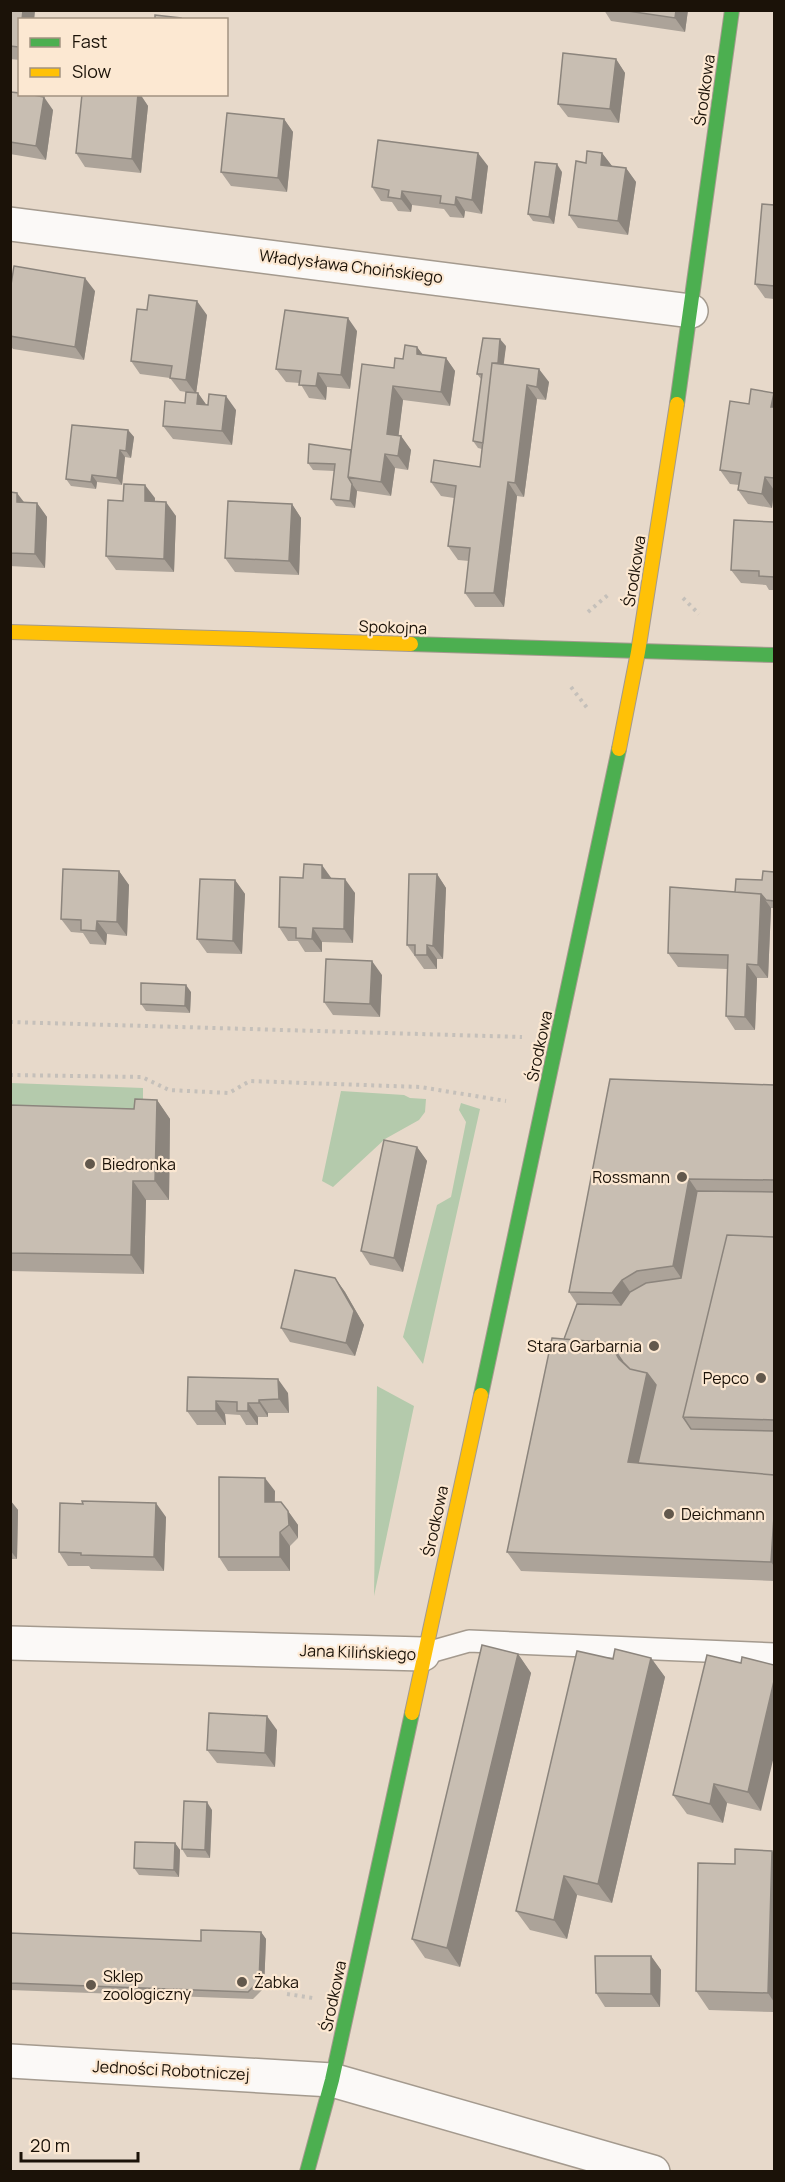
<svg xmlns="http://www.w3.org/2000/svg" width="785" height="2182" font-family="Manrope,sans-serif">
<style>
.green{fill:#b4caac}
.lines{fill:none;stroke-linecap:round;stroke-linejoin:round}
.lane-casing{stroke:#a49a8e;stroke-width:24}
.street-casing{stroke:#a49a8e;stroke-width:36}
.fast-casing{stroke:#a49a8e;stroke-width:16}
.slow-casing{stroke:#a49a8e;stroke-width:16}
.path{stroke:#c5c0ba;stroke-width:4;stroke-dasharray:3 4.5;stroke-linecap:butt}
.lane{stroke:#fbf9f7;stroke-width:21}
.street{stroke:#fbf9f7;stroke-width:33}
.fast{stroke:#4caf50;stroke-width:14}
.slow{stroke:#ffc107;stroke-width:14}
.wall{fill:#aca399}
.shaded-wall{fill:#8c857d}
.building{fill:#c8beb2;stroke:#8c857d;stroke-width:1.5}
.poi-dot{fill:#62584c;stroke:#fce8d2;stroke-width:2}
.labels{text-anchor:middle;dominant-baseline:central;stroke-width:4.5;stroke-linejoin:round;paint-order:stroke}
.street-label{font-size:16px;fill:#1b1208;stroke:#fce8d2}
.poi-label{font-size:16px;fill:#1b1208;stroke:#fce8d2;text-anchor:start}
</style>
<rect width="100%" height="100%" fill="#e7d9ca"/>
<path class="green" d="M11 1083 143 1088V1116L11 1113Z
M341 1091 404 1095 410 1098 426 1099 425 1112 419 1120 385 1139 333 1187 322 1181Z
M461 1103 480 1109 423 1364 403 1337 437 1205 451 1197 466 1122 459 1110Z
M377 1386 414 1406 374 1596Z"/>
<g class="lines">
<g class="lane-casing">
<path id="lane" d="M423 1654 469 1641 774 1654"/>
</g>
<g class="street-casing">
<path id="street" d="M10 224 691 311
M10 1643 423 1654
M10 2061 332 2080 653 2172"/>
</g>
<g class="fast-casing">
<path id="fast" d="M677 404 732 10
M411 644 774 655
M481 1395 619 749
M307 2172 332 2080 412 1713"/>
</g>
<g class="slow-casing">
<path id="slow" d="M10 632 411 644
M619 749 638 652 677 404
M412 1713 481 1395"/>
</g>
<path class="path" d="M683 598 699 614
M588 612 609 594
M571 687 588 709
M10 1022 522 1037
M10 1075 142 1077 169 1090 229 1093 250 1081 420 1087 506 1101
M287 1994 313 1998"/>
<use href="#lane" class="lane"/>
<use href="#street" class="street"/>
<use href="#fast" class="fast"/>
<use href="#slow" class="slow"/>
</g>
<path class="wall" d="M10 10H35L34 20H20V60L10 59Z
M604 10H688L685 32 611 21Z
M616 59 625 73 619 123 568 117 558 104Z
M10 92 53 110 46 160 10 154Z
M82 94H140L148 106 141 173 85 167 76 153Z
M284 119 293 132 287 192 231 186 221 172Z
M602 153 612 166 626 168 636 182 628 235 578 228 569 215 586 163Z
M488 166 482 214 465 211 464 218 450 217 444 209 412 205 411 212 398 211 392 202 381 201 372 187Z
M562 172 554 224 533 221 528 214Z
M774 205V299L765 298 755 284Z
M10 291H95L84 360 13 349 10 345Z
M207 315 196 393H198L206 405 236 410 232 445 173 439 163 426 185 403 186 392 180 391 170 378 140 374 131 361Z
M357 331 350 389 327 387 326 400 309 398 300 383 286 382 276 369Z
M506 346 503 364 549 382 546 400 537 399 524 497 517 496 504 607H475L465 593 469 561 458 560 448 546 454 498 441 496 431 482 480 467 482 449 478 448 473 441 481 379 477 374Z
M417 347 423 355 446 358 455 371 450 406 403 400 398 436H401L411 450 408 470 395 468 391 496 357 491 355 508 336 506 331 499 334 471 313 470 308 463 351 450 394 368Z
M774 394V490L772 508 748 504 738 490 739 485 730 484 720 470Z
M128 430 134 437 131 458 125 457 122 485 97 482 96 489 71 486 66 479Z
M10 492 24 503H37L47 517 45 568 10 566Z
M155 498V502L176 516 174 572 116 570 106 556Z
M292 504 301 518 299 575 235 572 225 558Z
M774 522V590H769L766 585 741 583 731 570Z
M119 871 129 885 127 936 107 934 106 945 90 944 83 933 71 932 61 919Z
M774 872V908H771L768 978H757L755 1030H735L726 1016 727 969 678 967 668 953 735 892 762 880Z
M437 874 446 888 443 959H437V969H424L407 945Z
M332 878 355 893 353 943 322 942V952H305L298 941H288L279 927Z
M235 880 245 894 242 954 207 953 197 939Z
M382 975 380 1017 333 1015 324 1002Z
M191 992 190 1013 146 1011 141 1004Z
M774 1085V1581L521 1571 507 1552 564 1339 577 1304 569 1292Z
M157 1100 170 1119 169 1200H146L144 1274 10 1271V1105L134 1109Z
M417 1147 427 1161 403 1272 370 1265 361 1251Z
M335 1278 345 1292 364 1325 355 1356 290 1342 281 1328Z
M188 1377 288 1393 289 1413H268V1417H258V1425H246L240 1415 225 1414 226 1425H197L187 1411Z
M275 1491V1502L288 1511 298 1525V1538L290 1546V1571H228L219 1557Z
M10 1500 18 1510 17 1559H10Z
M166 1517 164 1571 91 1569 89 1566H68L59 1552Z
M518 1654 531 1673 460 1967 425 1958 412 1939Z
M707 1655 761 1811 727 1803 723 1823 687 1814 673 1795Z
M651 1658 665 1677 612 1903 577 1895 567 1939 530 1930 516 1911 613 1659Z
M277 1730 275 1767 217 1763 207 1750Z
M212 1810 210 1858 187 1857 182 1849Z
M175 1843 180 1850 179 1877 139 1875 134 1868Z
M774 1854V2012L709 2010 696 1991 735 1864Z
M261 1932 266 1939 264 1988 253 1999 10 1990V1933L201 1941Z
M651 1956 661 1970 660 2007H605L596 1993Z"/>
<path class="shaded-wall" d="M23 10H35L34 20H22Z
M676 10H688L685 32 675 18Z
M616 59 625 73 619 123 610 109Z
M138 94H140L148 106 141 173 132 159Z
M44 97 53 110 46 160 36 146Z
M284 119 293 132 287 192 278 178Z
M478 153 488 166 482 214 472 200Z
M602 153 612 166 601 165Z
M557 164 562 172 554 224 549 217Z
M626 168 636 182 628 235 618 221Z
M402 191 412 205 411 212 401 199Z
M456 197 465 211 464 218 455 205Z
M85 278 95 291 84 360 75 347Z
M197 301 207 315 196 394 186 380Z
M348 318 357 331 350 389 341 375Z
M500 339 506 346 493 451 488 443Z
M417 347 427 360 417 354Z
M446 358 455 371 450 406 441 392Z
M539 369 549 382 546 400 537 387Z
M318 373 327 387 326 400 316 386Z
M527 385 537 399 524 497 515 483Z
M393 386 403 400 397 448 387 434Z
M198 393 208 407 197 404Z
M774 393V411L771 407Z
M226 396 236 410 232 445 222 431Z
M128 430 134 437 131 458 126 451Z
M401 436 411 450 408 470 398 456Z
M120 450 125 457 122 485 117 478Z
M385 454 395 468 391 496 381 482Z
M92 475 97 482 96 489 91 482Z
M765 477 774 490 772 508 762 494Z
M508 482 517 496 504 607 494 593Z
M352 484 357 491 355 508 350 501Z
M145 485 155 498 154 515 145 501Z
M17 493 27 506 17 502Z
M166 502 176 516 174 572 164 559Z
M37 503 47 517 45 568 35 554Z
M292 504 301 518 299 575 289 561Z
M322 865 332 879 322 878Z
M119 871 129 885 127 936 117 922Z
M437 874 446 888 443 959 433 946Z
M345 879 355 893 353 943 344 929Z
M235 880 245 894 242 954 233 941Z
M761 894 771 908 768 978 758 965Z
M97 921 107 934 106 945 96 931Z
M313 928 322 942V952L312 939Z
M427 945 437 959V969L427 955Z
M372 961 382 975 380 1017 370 1004Z
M747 964 757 978 755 1030 745 1017Z
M186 985 191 992 190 1013 185 1006Z
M157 1100 170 1119 169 1200 155 1181Z
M417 1147 427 1161 403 1272 394 1258Z
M689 1179 702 1198 686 1285 673 1266Z
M133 1181 146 1200 144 1274 131 1255Z
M335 1278 345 1292 364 1325 355 1356 346 1343Z
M622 1280 635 1299 626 1312 612 1293Z
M647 1373 661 1392 642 1474 628 1462Z
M278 1379 288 1393 289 1413 279 1399Z
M259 1400 268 1413V1417L259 1403Z
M216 1401 225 1414 226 1425 216 1411Z
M248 1403 258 1417V1425L248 1411Z
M265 1478 275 1491 274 1516 265 1502Z
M10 1500 18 1510 17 1559 10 1550Z
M156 1503 166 1517 164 1571 154 1557Z
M288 1511 298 1525V1538L289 1525Z
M774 1516V1566L771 1562Z
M280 1532 290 1546V1571L280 1557Z
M518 1654 531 1673 460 1967 447 1948Z
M651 1658 665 1677 612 1903 598 1884Z
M774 1681V1756L761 1811 748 1792Z
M267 1716 277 1730 275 1767 265 1753Z
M714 1784 727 1803 723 1823 710 1804Z
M207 1802 212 1810 210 1858 205 1850Z
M175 1843 180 1850 179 1877 174 1870Z
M772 1851 774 1854V2002L768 1993Z
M564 1876 577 1895 567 1939 554 1920Z
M261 1932 266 1939 264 1988 259 1981Z
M651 1956 661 1970 660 2007 651 1994Z"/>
<path class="building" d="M10 10H23L22 20H20L19 47 10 46Z
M621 10H676L675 18Z
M155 15 181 18V20H155Z
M563 53 616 59 610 109 558 104Z
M10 92 20 93V94H28L44 97 36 146 10 142Z
M82 94H138L132 159 76 153Z
M227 113 284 119 278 178 221 172Z
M378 140 478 153 472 200 456 197 455 205 440 203 441 196 402 191 401 199 388 197 389 190 372 187Z
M587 151 602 153 601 165 626 168 618 221 569 215 576 161 586 163Z
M535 162 557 164 549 217 528 214Z
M762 204 774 205V293V286L755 284Z
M14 266 85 278 75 347 10 336V291Z
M149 295 197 301 186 380 170 378 172 366 131 361 137 309 147 310Z
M285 310 348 318 341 375 318 373 316 386 299 385 301 371 276 369Z
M483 338 500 339 498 363H492L483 443 473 441 482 374H477Z
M405 345 417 347V354L446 358 441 392 393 386 387 434 401 436 398 456 385 454 381 482 348 477 362 364 394 368 395 358 403 359Z
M492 363 539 369 537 387 527 385 515 483 508 482 494 593H465L470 548 448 546 456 486 431 482 434 460 480 467Z
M751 389 774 393 771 407H774V478L765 477 762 494 738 490 741 473 720 470 730 401 749 404Z
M186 392 198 393 197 404 208 405 209 394 226 396 222 431 163 426 165 401 185 403Z
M72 425 128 430 126 451 120 450 117 478 92 475 91 482 66 479Z
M309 444 351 450 348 477 352 484 350 501 331 499 335 464 308 463Z
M124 484 145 485V501L166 502 164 559 106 556 108 500 123 501Z
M10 492 17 493V502L37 503 35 554 10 553Z
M228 501 292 504 289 561 225 558Z
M734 520 774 522V577L759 576V571L731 570Z
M304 864 322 865V878L345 879 344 929 313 928 312 939 296 938V928L279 927 280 877 303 878Z
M63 869 119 871 117 922 97 921 96 931 81 930V920L61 919Z
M763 871 774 872V901L766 900 761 894 735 892 736 879 762 880Z
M409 874H437L433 946 427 945V955H415V945H407Z
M200 879 235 880 233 941 197 939Z
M670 887 761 894 758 965 747 964 745 1017 726 1016 728 955 668 953Z
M326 959 372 961 370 1004 324 1002Z
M141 983 186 985 185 1006 141 1004Z
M610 1079 774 1085V1180L689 1179 673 1266 637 1271 622 1280 612 1293 569 1292Z
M135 1099 157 1100 155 1181H133L131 1255 10 1253V1105L134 1109Z
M384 1140 417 1147 394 1258 361 1251Z
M697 1191 774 1192V1237L727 1235 683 1417 691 1429 774 1431V1475L638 1463 656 1385 647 1373 630 1369 623 1362 610 1343 564 1339 577 1304 621 1305 630 1292 646 1283 681 1278Z
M727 1235 774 1237V1420L683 1417Z
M295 1270 335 1278 354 1311 346 1343 281 1328Z
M552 1338 610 1343 619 1359 630 1369 647 1373 628 1462 774 1475V1516L771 1562 507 1552Z
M188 1377 278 1379 279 1399 259 1400V1403H248V1411H237V1402L216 1401V1411H187Z
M219 1477 265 1478V1502H281L288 1511 289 1525 280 1532V1557H219Z
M82 1501 156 1503 154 1557 81 1555V1553L59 1552 60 1503 83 1504Z
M482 1645 518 1654 447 1948 412 1939Z
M615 1649 651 1658 598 1884 564 1876 554 1920 516 1911 577 1651 613 1659Z
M707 1655 741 1663 742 1657 774 1665V1681L748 1792 714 1784 710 1804 673 1795Z
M209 1713 267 1716 265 1753 207 1750Z
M184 1801 207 1802 205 1850 182 1849Z
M135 1842 175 1843 174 1870 134 1868Z
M735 1849 772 1851 768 1993 696 1991 698 1863 735 1864Z
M201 1930 261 1932 259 1981 248 1992 10 1983V1933L201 1941Z
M595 1956H651V1994L596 1993Z"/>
<g class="poi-dot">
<circle cx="90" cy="1164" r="6"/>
<circle cx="682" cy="1177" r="6"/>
<circle cx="654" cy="1346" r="6"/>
<circle cx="761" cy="1378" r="6"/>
<circle cx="669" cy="1514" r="6"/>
<circle cx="242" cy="1982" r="6"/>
<circle cx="91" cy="1985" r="6"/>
</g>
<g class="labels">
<g class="street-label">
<text transform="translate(704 90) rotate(-82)">Środkowa</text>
<text transform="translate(351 266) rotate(7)">Władysława Choińskiego</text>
<text transform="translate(634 571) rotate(-81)">Środkowa</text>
<text transform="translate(393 627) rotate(2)">Spokojna</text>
<text transform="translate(539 1046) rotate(-78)">Środkowa</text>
<text transform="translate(435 1521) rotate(-78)">Środkowa</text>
<text transform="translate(358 1652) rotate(2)">Jana Kilińskiego</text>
<text transform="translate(333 1996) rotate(-78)">Środkowa</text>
<text transform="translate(171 2070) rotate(3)">Jedności Robotniczej</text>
</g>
<g class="poi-label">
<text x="102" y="1164">Biedronka</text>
<text x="670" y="1177" text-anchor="end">Rossmann</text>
<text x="642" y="1346" text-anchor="end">Stara Garbarnia</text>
<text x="749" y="1378" text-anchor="end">Pepco</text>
<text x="681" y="1514">Deichmann</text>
<text x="103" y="1976">Sklep<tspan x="103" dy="18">zoologiczny</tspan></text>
<text x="254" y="1982">Żabka</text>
</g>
</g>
<rect width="785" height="2182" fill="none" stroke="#1b1208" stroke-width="24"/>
<rect x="18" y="18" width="210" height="78" fill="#fce8d2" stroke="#a29281" stroke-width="1.5"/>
<rect x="30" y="38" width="30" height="9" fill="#4caf50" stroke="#a29281" stroke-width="1.5"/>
<text x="72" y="48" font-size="18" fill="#1b1208">Fast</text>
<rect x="30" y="68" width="30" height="9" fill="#ffc107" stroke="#a29281" stroke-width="1.5"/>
<text x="72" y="78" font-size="18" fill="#1b1208">Slow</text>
<path d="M21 2152v9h117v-9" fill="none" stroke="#1b1208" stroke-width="3"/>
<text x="30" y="2152" font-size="18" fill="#1b1208" stroke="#fce8d2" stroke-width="4.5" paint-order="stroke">20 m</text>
</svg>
